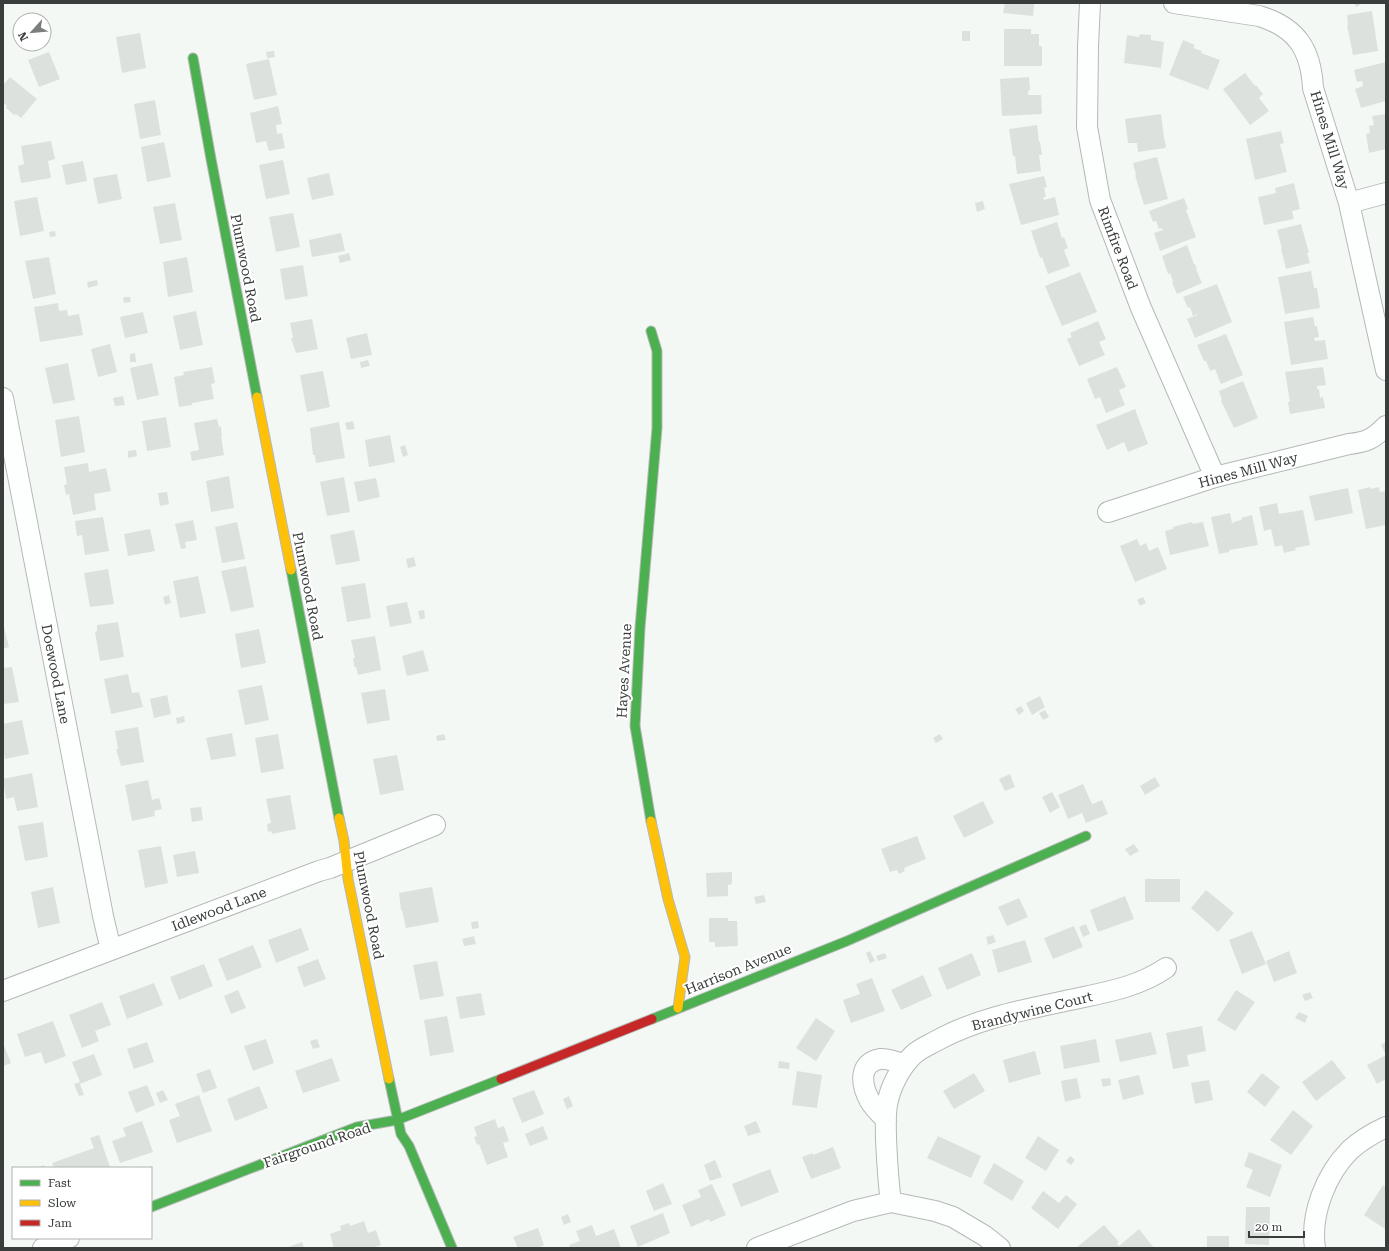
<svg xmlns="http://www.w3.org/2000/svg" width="1389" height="1251" font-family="'Roboto Serif',serif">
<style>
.building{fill:#dce1de}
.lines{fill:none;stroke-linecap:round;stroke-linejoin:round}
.street-casing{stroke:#b4b9b6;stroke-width:22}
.fast-casing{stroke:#b4b9b6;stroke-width:11}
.slow-casing{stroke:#b4b9b6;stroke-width:11}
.jam-casing{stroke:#b4b9b6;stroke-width:11}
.street{stroke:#fdfefe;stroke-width:20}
.fast{stroke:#4caf50;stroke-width:9}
.slow{stroke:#ffc107;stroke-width:9}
.jam{stroke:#c62828;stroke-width:9}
.labels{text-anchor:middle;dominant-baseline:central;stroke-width:4;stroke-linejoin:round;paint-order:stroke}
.street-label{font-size:14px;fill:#393d3b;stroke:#fff}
</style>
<rect width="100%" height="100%" fill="#f3f8f5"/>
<path class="building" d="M1005 3H1033L1034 4 1033 16 1003 13Z
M1354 3H1363L1356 7Z
M1372 11 1378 51 1353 55 1347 25H1348L1347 15Z
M1004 29H1031V34H1039V46H1042V66H1004Z
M962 31H970V41H962Z
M140 33 146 68 122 73 116 37Z
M1140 34 1151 35V40L1164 42 1161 68 1124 63 1127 35 1139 37Z
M1183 40 1195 45 1193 48 1202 51 1201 53 1220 60 1208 90 1169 75Z
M274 51 275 57 267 58 266 52Z
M49 52 60 79 39 87 28 60Z
M269 59 277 95 254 100 246 64Z
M1386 62V101L1361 108 1355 89 1363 86 1362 81 1357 82 1354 70Z
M1245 73 1255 86 1256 85 1263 94 1259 98 1269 111 1250 125 1223 89Z
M10 77 37 99 21 118 16 114 14 115 6 108 7 106 3 102V85Z
M1029 77 1030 90 1028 91V95H1041L1042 114 1002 116 1000 79Z
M155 100 161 135 140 139 134 104Z
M278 106 282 124 276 125 277 134 282 133 285 148 269 151 266 141 256 143 250 113Z
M1161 114 1164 138 1166 145 1165 148 1138 152 1137 143H1128L1125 119Z
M1386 114V149L1369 153 1366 134 1370 133 1369 126 1374 125 1372 116Z
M1037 125 1039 142H1040L1042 155H1039L1041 171 1017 174 1015 156H1013L1009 129Z
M1281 131 1284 143 1280 144 1287 172 1255 180 1246 139Z
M51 141 55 159 48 161 51 178 21 183 18 166 24 164 21 146Z
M164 142 171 177 147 182 141 147Z
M1157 157 1168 199 1144 205 1135 175H1136L1133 163Z
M283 160 290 194 266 199 259 165Z
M83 161 87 181 66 185 62 165Z
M329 173 334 195 312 200 307 178Z
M117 174 122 199 98 204 93 178Z
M1044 176 1047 187 1044 188 1046 197H1043L1044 200 1055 197 1059 215 1021 225 1009 184Z
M1294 183 1300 209 1292 211 1294 219 1264 225 1258 197 1276 193 1275 188Z
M37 197 44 231 20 236 14 201Z
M1184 198 1188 209 1186 210 1196 237 1160 251 1154 233 1163 230 1162 228 1159 229 1156 221 1153 222 1149 211Z
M983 201 985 209 977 212 975 203Z
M175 203 182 240 160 244 153 207Z
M293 213 300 247 276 252 269 217Z
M1057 222 1062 238 1064 237 1068 248 1064 250 1070 266 1048 274 1042 257 1040 258 1031 231Z
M1301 224 1309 253H1307L1310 263 1286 269 1281 249H1282L1277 230Z
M55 231 56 236 50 237 49 232Z
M341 233 345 251 312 257 309 240Z
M1187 245 1194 264H1195L1197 269H1196L1202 283 1177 294 1172 282 1173 281 1170 273 1168 274 1162 256Z
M349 253 351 260 340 263 338 256Z
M49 257 56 294 33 299 25 261Z
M187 257 193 292 168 297 163 262Z
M303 265 308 296 285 300 280 269Z
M1311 271 1314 288H1317L1320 308 1285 314 1278 277Z
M1080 272 1097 312 1062 326 1045 286Z
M97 280 98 285 88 288 87 282Z
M1217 284 1232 322 1195 338 1187 319 1197 315V314L1193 316 1190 307 1188 308 1183 297Z
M125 297H130L131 302 124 303 123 298Z
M58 303 59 311 67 310 68 316 79 314 83 335 40 342 34 307Z
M196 311 203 345 180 350 173 316Z
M143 312 148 333 125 338 120 317Z
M1313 317 1315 326H1317L1319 337 1314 338 1315 341 1325 340 1328 359 1291 365 1284 322Z
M312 319 318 349 296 353 291 338H293L290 323Z
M1098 321 1106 339 1099 342 1105 355 1079 366 1067 339 1072 337 1070 333Z
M367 333 372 355 351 359 346 338Z
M1226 334 1243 375 1221 384 1215 369 1210 371 1206 361H1204L1197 345Z
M110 344 117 372 98 377 91 349Z
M135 353 136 362H130V354Z
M368 360 370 366 361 368 360 362Z
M68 363 75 400 53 404 45 368Z
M152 363 159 395 137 400 130 368Z
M212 367 215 383 211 384 214 399 192 403V405L179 407 174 377 184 375 183 372Z
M1117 367 1126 387 1119 390 1125 405 1106 413 1100 397 1095 399 1087 379Z
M1323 367 1326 385 1317 386V389H1319L1320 398 1323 397 1325 408 1290 414 1288 402H1290L1285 372Z
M323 371 330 407 307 412 300 375Z
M1243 381 1258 418 1234 428 1221 401 1222 400 1219 391Z
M123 396 125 405 115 406 113 398Z
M1135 409 1148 444 1128 452 1124 442 1107 450 1096 425Z
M79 416 85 452 61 457 55 420Z
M166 417 171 447 147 451 142 421Z
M217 419 219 427 221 426V429L222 436H221L224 455 192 461 190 452 199 450 194 423Z
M353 421 355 429 347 430 345 423Z
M339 422 345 458 316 463 315 455H313L310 428Z
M390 435 395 462 369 467 365 440Z
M405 445 408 455 403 457 400 447Z
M136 450 137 456 128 458V451Z
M88 463 89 472 106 468 111 491 94 494 96 510 73 515 69 494 66 495 64 485 67 484 64 467Z
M229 476 234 508 211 512 206 481Z
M344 477 350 512 327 516 320 482Z
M376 478 380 497 358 502 354 482Z
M1370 487V489L1379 487 1380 492 1386 491V525L1366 529 1358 490Z
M1348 488 1353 513 1315 521 1309 496Z
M167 492 169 504 160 506 158 493Z
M1277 503 1279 514 1303 510 1310 545 1295 548 1296 550 1284 553 1282 545 1275 547 1271 529 1264 531 1259 507Z
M1230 513 1232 523H1234L1233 522 1242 520 1241 518 1252 515 1258 545 1229 550V552L1219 554 1211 517Z
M103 517 109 551 85 555 82 535 77 536 75 521Z
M193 520 197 540 185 542 186 548 181 549 175 524Z
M237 522 245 559 222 563 215 527Z
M1192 522 1193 524 1203 522 1209 546 1170 555 1165 531 1173 529V527Z
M150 529 155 551 128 556 124 534Z
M354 530 360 561 336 565 330 535Z
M1137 539 1140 546 1146 543 1149 551 1158 547 1167 569 1135 582 1120 546Z
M414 557 416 566 408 568 406 559Z
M246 566 254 607 231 612 221 571Z
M108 569 114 604 90 607 84 573Z
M198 576 206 613 180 618 173 581Z
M365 583 371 618 347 622 341 587Z
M169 595 171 603 165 605 163 597Z
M1143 597 1146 603 1140 606 1137 600Z
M407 602 412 623 390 627 386 606Z
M424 610 425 618 420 620 418 611Z
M118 622 124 657 100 661 95 632 97 631V625Z
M3 623 9 647 3 649Z
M259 629 266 663 241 668 235 634Z
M375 636 381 670 358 675 356 667H354V664L353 658H355L351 640Z
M423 650 429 671 407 676 402 656Z
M12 667 19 702 3 704V668Z
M128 674 132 693 139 692 143 707 111 714 104 679Z
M262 685 269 720 245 725 238 690Z
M385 689 390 720 367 724 361 693Z
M167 695 171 714 154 718 150 699Z
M1040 696 1045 707 1032 715 1026 703Z
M1021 706 1024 711 1019 715 1015 709Z
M1045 710 1049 717 1043 720 1039 713Z
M184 716 185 722 177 724 176 718Z
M22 720 29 754 5 759 3 748V724Z
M138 727 144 762 121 766 116 749H118L115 731Z
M232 733 236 756 211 760 206 738Z
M278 734 284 769 261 773 255 738Z
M444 734 446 740 437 741 436 736Z
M940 734 943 739 936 743 933 738Z
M397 755 404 790 380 795 373 759Z
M32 773 38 807 17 811 14 797 6 799 3 779Z
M1010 774 1015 787 1005 791 999 779Z
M1155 777 1160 786 1145 795 1140 786Z
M148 780 152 800 159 798 162 809 154 811 155 816 132 821 125 785Z
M1083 784 1092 804 1102 800 1108 814 1086 823 1082 813 1068 819 1058 795Z
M1052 792 1060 807 1050 813 1042 797Z
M290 795 296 829 272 834 271 831 268 832 267 824 271 823 266 799Z
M983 801 994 823 964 838 953 816Z
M201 807 203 820 192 822 190 808Z
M43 822 48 857 25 861 18 826Z
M917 836 926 859 904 868 905 871 899 874 897 870 890 872 881 849Z
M1134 844 1139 851 1130 856 1125 849Z
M161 846 168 883 145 888 138 850Z
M195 851 199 873 177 877 173 855Z
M732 872V884L728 885V896L707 897 706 873Z
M1145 879H1180V902H1145Z
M53 887 60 923 38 928 31 892Z
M432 887 439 922 406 928 402 910H401L399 893Z
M1206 890 1234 913 1218 932 1191 908Z
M764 895 766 902 756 904 754 897Z
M1125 896 1134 919 1098 932 1090 910Z
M1019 898 1028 917 1007 926 998 907Z
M709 918H728V921H737L738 946 715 947V942H709Z
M478 921 479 928 472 929 471 922Z
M1086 924 1090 934 1083 937 1079 927Z
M1074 926 1083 947 1053 959 1044 938Z
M301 928 309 950 276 963 268 940Z
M1252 931 1266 964 1242 974 1229 940Z
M993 935 996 942 988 945 986 937Z
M474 936 476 944 464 946 462 939Z
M1025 940 1032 962 998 973 992 950Z
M253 945 262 967 227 981 218 959Z
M870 951 875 961 870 963 866 953Z
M1289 951 1297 973 1274 982 1266 961Z
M885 953 887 958 878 961 876 956Z
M972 953 981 975 947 990 938 968Z
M318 959 326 979 304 987 297 967Z
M437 961 444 996 420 1000 413 965Z
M204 964 213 986 179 1000 170 977Z
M923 975 932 996 901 1010 891 990Z
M872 978 885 1011 851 1023 843 1000 860 994 856 984Z
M154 983 163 1005 127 1019 119 996Z
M238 990 246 1008 231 1014 224 996Z
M1236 990 1255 1002 1235 1031 1217 1020Z
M1310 992 1313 998 1305 1001 1302 995Z
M481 993 485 1015 460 1019 456 997Z
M102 1002 111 1025 95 1031 99 1041 82 1048 69 1015Z
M1299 1012 1308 1016 1305 1023 1295 1018Z
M447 1016 454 1052 430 1056 424 1020Z
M816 1018 835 1031 816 1061 796 1048Z
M53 1021 66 1056 45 1064 41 1052 25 1057 17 1034Z
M1202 1026 1206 1051 1187 1055 1189 1066 1173 1069 1166 1033Z
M1151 1032 1157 1054 1120 1062 1115 1040Z
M266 1039 274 1063 253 1071 244 1046Z
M317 1039 320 1047 313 1049 310 1041Z
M1096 1039 1100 1062 1064 1069 1060 1046Z
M147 1042 154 1062 134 1069 127 1049Z
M1386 1042V1079L1377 1084 1367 1065 1386 1055 1381 1045Z
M3 1043 11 1063 3 1066Z
M1035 1051 1041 1074 1009 1083 1003 1060Z
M94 1054 102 1075 80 1084 84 1095 79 1096 74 1084 80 1082 72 1062Z
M332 1058 340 1081 303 1093 295 1071Z
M1332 1060 1346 1078 1316 1101 1302 1082Z
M779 1061 790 1063 789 1069 778 1068Z
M210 1069 217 1088 203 1093 196 1074Z
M797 1071 822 1075 817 1108 792 1105Z
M974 1073 985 1091 954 1109 943 1091Z
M1262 1073 1280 1087 1265 1107 1247 1092Z
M1139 1075 1144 1094 1123 1100 1118 1080Z
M1077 1078 1081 1098 1065 1102 1061 1081Z
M1110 1078 1111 1085 1103 1087 1101 1079Z
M1209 1080 1213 1100 1195 1104 1191 1083Z
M147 1085 155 1105 136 1113 128 1092Z
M259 1086 268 1108 235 1121 227 1099Z
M163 1090 168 1100 160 1103 156 1093Z
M534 1090 544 1114 522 1123 512 1098Z
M199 1095 212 1131 177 1143 169 1120 180 1116 175 1104Z
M569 1096 573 1106 567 1109 563 1099Z
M1293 1110 1313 1126 1291 1155 1270 1140Z
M495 1119 498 1128 504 1126 509 1141 503 1143 508 1157 487 1165 479 1144 477 1145 474 1137 477 1136 474 1127Z
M142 1121 153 1152 120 1163 112 1141 126 1136 123 1128Z
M756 1121 761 1132 748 1136 744 1126Z
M543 1126 548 1139 530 1146 525 1134Z
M99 1135 110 1167 54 1168 52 1163 94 1148 90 1138Z
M938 1136 981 1156 971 1178 927 1158Z
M1038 1136 1059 1150 1046 1171 1025 1158Z
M833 1147 841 1168 811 1179 802 1157 813 1153V1155Z
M1249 1152 1282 1165 1270 1197 1246 1187 1253 1170 1244 1166Z
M1070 1156 1075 1160 1071 1165 1066 1161Z
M715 1160 722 1177 710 1181 704 1165Z
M994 1163 1024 1181 1012 1201 983 1183Z
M44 1165 45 1168H35Z
M770 1169 779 1192 741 1207 732 1184Z
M663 1183 672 1204 654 1211 646 1191Z
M712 1184 726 1215 710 1222 709 1219 691 1227 682 1205 701 1197 698 1190Z
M1383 1185 1386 1187 1385 1229 1364 1215Z
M1043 1191 1059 1203 1066 1195 1077 1204 1058 1229 1031 1208Z
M1246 1207H1270L1269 1245 1245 1244Z
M663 1213 670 1233 638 1247 630 1226Z
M568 1214 571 1222 564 1225 561 1217Z
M364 1221 368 1233 376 1230 381 1245 373 1248H334L330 1234 341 1230 340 1226 349 1223 350 1226Z
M592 1225 596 1236 614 1229 621 1248H570L569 1245 580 1241 576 1231Z
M1104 1225 1119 1242 1117 1243 1119 1246 1139 1229 1154 1248H1076Z
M538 1228 544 1245 538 1248H518L513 1237Z
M1207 1236H1229V1248H1207Z
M302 1242 304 1248H286Z"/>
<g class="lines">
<g class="street-casing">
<path id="street" d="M1090 3 1088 47 1087 127 1100 200 1141 308 1215 477
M1174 3 1259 16C1296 27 1311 49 1313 88L1349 203 1386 370
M1349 203 1386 193
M3 398 103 916 111 950
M1108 512 1215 477 1349 444C1367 442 1373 439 1386 426
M3 991 319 871 330 868 435 825
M886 1120C881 1114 874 1108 870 1101 861 1085 858 1063 880 1059 887 1058 898 1063 905 1064
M891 1202C888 1181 887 1160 886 1139 886 1128 885 1116 887 1105 890 1087 900 1068 913 1055 919 1049 929 1045 936 1041 981 1016 1034 1008 1084 997 1113 991 1141 985 1166 968
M43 1248 69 1238
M757 1248 853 1211 891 1202 935 1211 953 1217 985 1236 1000 1248
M1315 1248C1310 1214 1326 1174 1350 1150 1361 1140 1373 1133 1386 1127"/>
</g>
<g class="fast-casing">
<path id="fast" d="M193 58 211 159 257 397
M651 331 657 351V428L640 628 635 726 651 821
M291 570 339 818
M652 1019 847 941 1086 836
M389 1079 401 1134 409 1146 452 1248
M151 1207 357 1127 397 1120 501 1079"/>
</g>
<g class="slow-casing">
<path id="slow" d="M257 397 291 570
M339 818 344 841 348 879 389 1079
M651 821 668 899 685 957 678 1008"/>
</g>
<g class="jam-casing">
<path id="jam" d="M501 1079 652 1019"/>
</g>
<use href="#street" class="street"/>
<use href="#fast" class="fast"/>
<use href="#slow" class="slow"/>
<use href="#jam" class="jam"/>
</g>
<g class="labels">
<g class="street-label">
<text transform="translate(1330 140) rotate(73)">Hines Mill Way</text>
<text transform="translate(1118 248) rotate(69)">Rimfire Road</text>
<text transform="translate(246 268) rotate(79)">Plumwood Road</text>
<text transform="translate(1248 470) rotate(-15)">Hines Mill Way</text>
<text transform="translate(308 586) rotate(79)">Plumwood Road</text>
<text transform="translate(624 671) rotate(-87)">Hayes Avenue</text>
<text transform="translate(56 674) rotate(79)">Doewood Lane</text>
<text transform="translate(369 905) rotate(79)">Plumwood Road</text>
<text transform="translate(219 909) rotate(-21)">Idlewood Lane</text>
<text transform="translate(738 969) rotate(-22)">Harrison Avenue</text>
<text transform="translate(1032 1011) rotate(-14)">Brandywine Court</text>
<text transform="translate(317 1145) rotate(-19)">Fairground Road</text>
</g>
</g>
<rect width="1389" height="1251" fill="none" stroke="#393d3b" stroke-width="8"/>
<rect x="12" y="1167" width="140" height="72" fill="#ffffff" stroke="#b0b1b1"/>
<rect x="20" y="1180" width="20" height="6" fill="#4caf50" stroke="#b0b1b1"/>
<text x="48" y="1187" font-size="12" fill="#393d3b">Fast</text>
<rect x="20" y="1200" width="20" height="6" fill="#ffc107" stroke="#b0b1b1"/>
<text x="48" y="1207" font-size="12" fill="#393d3b">Slow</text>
<rect x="20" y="1220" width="20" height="6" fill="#c62828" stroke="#b0b1b1"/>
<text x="48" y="1227" font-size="12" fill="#393d3b">Jam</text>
<g transform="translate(32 32) rotate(243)"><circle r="19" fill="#ffffff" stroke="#b0b1b1"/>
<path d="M0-3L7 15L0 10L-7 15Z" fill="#7a7e7c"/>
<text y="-6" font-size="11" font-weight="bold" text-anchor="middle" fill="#393d3b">N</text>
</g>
<path d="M1249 1231v6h55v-6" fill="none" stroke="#393d3b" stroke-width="2"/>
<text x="1255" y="1231" font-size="12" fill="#393d3b" stroke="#ffffff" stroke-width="3" paint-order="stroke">20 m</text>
</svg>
